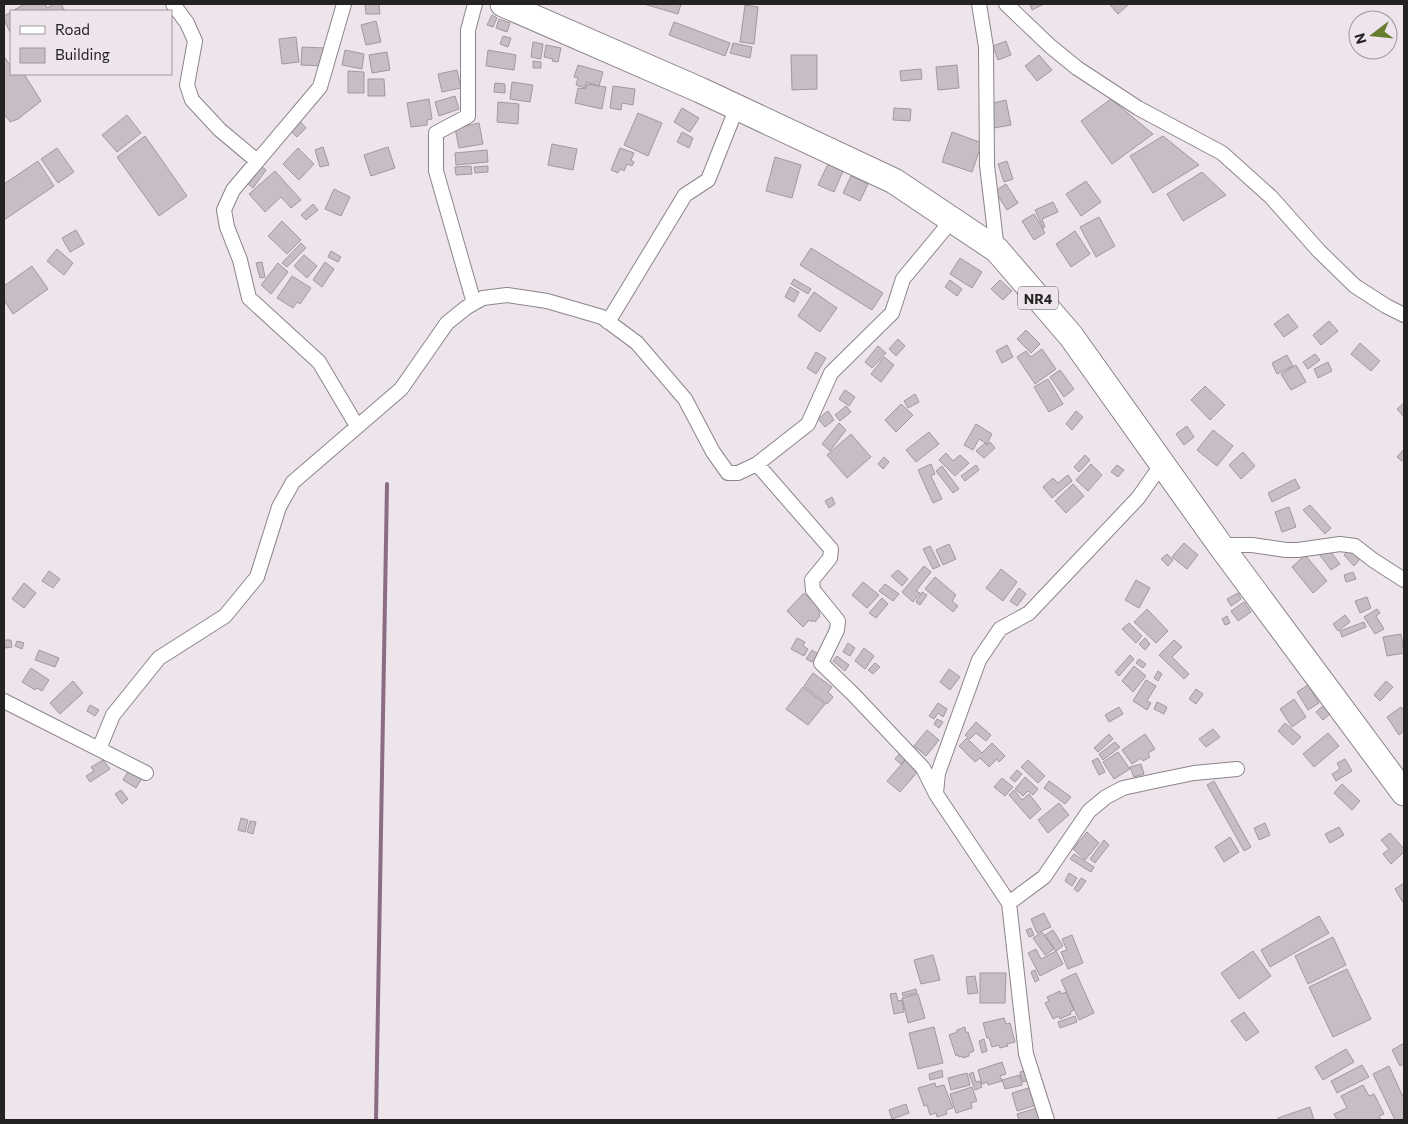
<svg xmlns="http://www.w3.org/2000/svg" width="1408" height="1124" font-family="Commissioner,sans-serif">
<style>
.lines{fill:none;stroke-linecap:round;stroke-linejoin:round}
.stream{stroke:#8a6c83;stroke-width:4}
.building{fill:#c6bec4;stroke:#a1999f}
.street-casing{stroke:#8c858b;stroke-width:16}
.highway-casing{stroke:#8c858b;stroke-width:27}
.street{stroke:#fff;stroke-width:14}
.highway{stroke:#fff;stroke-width:25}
.labels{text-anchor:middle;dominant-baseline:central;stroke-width:4;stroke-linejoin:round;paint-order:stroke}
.shield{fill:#ede5eb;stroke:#615c60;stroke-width:1}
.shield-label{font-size:14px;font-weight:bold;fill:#252224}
</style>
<rect width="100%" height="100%" fill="#ede5eb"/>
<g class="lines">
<path class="stream" d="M376 1120 387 484"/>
</g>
<path class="building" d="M25 4H45L47 8 54 4H61L65 11H12Z
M365 4H379L380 14H366Z
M644 4H681L678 14Z
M1030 4H1044L1032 10Z
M1112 4H1129L1118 14 1110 5Z
M745 5 758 7 754 44 740 42Z
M11 12V34L4 20V16Z
M492 15 497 18 493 27 487 25Z
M499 19 510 23 507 32 496 28Z
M376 21 381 42 366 45 361 25Z
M674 22 730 43 725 56 669 35Z
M503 36 511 38 508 47 500 44Z
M296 37 299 62 282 64 279 39Z
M1006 41 1011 55 998 60 993 46Z
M533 42 543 44 541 59 531 57Z
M733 43 752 47 750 58 730 53Z
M546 45 561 48 558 62 552 61 553 59 544 57Z
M302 47 325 48 324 66 301 65Z
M345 50 364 54 362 69 342 65Z
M488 50 516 55 514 70 486 66Z
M387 52 390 70 372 73 369 55Z
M791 55H817V89L792 90Z
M1039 55 1052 70 1037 81 1025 66Z
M4 56 11 67V74H24L41 101 18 119 10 122 6 116 4 117Z
M533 61 541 62V68H533Z
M578 65 603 72 599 86 586 82 585 88 576 85 578 78 574 77Z
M957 65 959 88 938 90 936 67Z
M921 69 922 79 901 81 900 71Z
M457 70 461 88 442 92 438 74Z
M348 71 364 72V93H348Z
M368 79H384L385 96H368Z
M512 82 533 85 530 102 510 99Z
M495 83 505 84V93L494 92Z
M587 84 606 87 602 109 575 103 578 88 586 89Z
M613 86 635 89 633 105 622 103 621 110 610 108Z
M455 96 459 109 439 116 435 102Z
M429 99 432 119 427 120V125L411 127 407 103Z
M1111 99 1153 134 1112 164 1081 121Z
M1006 100 1011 125 994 128 989 104Z
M498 102 519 104 518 124 497 122Z
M682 108 699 118 690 132 674 122Z
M894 108 911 109 910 121 893 120Z
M638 113 662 123 648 156 624 145Z
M127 115 141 133 117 152 102 135Z
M298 119 306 128 297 137 288 129Z
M479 123 483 144 459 148 455 128Z
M682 132 693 138 689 148 677 142Z
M952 132 982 143 972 172 942 162Z
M145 136 187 196 159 216 117 157Z
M1163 136 1199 165 1153 193 1130 156Z
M552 144 577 149 573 170 548 165Z
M323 147 329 165 320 167 315 150Z
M388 147 395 168 371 176 364 155Z
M57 148 74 172 58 183 41 159Z
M298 148 314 164 299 180 283 164Z
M620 148 634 153 631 160 634 162 632 166 627 164 624 171 620 169 618 173 611 170Z
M487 150 488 162 456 165 455 153Z
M775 157 801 165 792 198 766 191Z
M38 161 54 186 4 220V184Z
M1007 161 1013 179 1004 182 998 164Z
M828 164 843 171 834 192 818 185Z
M259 165 266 170 253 188 246 182Z
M471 166 472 174 456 175 455 167Z
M488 166V172L475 173 474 167Z
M275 171 301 200 291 208 281 197 265 212 249 194Z
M1202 172 1226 195 1183 221 1167 194Z
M851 176 868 184 860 201 843 193Z
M1086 181 1101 202 1081 216 1066 194Z
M1006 184 1018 203 1007 210 995 191Z
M334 189 350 197 341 216 325 209Z
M1053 202 1058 212 1042 219 1045 227 1043 228 1035 210Z
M313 204 318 210 306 220 301 215Z
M1034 214 1045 233 1034 240 1022 221Z
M1099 217 1115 246 1096 257 1080 227Z
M282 221 301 240 287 254 268 236Z
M76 230 84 244 70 252 62 238Z
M1075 231 1090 254 1071 267 1056 244Z
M301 243 306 248 287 267 282 263Z
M811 248 883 293 872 310 800 265Z
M57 249 73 263 64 275 47 261Z
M331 251 341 257 338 262 328 257Z
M304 255 317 266 307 278 294 266Z
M960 258 982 272 972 288 950 274Z
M262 262 265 277 260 278 256 263Z
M325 262 334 269 322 287 313 280Z
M278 263 288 272 271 294 261 285Z
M32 266 48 289 13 314 4 300V286Z
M292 276 311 288 300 304 297 302 293 308 277 298Z
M794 279 811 289 808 294 791 284Z
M950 280 962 289 957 296 945 287Z
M1000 280 1012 291 1003 300 991 289Z
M790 287 799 292 794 302 785 297Z
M814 292 837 308 820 332 798 316Z
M1288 314 1298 327 1284 337 1274 324Z
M1329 321 1338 331 1321 345 1313 335Z
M1026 330 1040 344 1031 353 1017 339Z
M898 339 905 346 896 356 889 349Z
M1360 343 1380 361 1371 371 1351 354Z
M1007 345 1013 357 1002 363 996 351Z
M878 346 886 353 872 368 865 362Z
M1042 349 1056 369 1035 384 1017 357 1026 351 1031 357Z
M816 352 826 358 816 374 807 368Z
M1315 354 1320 360 1308 369 1303 362Z
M1287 355 1293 366 1277 374 1272 363Z
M884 357 894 365 881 382 871 374Z
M1328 362 1332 371 1318 378 1314 369Z
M1296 365 1306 382 1291 390 1281 374Z
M1060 370 1074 389 1064 397 1050 377Z
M1048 379 1063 404 1049 412 1034 387Z
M1205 386 1225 405 1210 420 1191 400Z
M845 390 855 397 849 406 839 399Z
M915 394 919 402 908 408 904 401Z
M1404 403V417L1397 409Z
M901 404 913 415 896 432 885 420Z
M846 406 851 412 840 421 835 415Z
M828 411 834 420 825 427 818 419Z
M1076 411 1083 417 1072 430 1066 424Z
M839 423 846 430 830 451 822 444Z
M976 424 992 434 987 444 979 439 973 450 964 445Z
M1187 426 1194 437 1184 445 1176 434Z
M1213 430 1233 446 1217 466 1197 450Z
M929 432 939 444 916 462 906 450Z
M851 434 871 457 847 478 827 455Z
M990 442 995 448 984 458 976 451 985 443 987 445Z
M1404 449V459L1402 461 1397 457Z
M1243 452 1255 466 1241 479 1229 465Z
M946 453 953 461 960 455 969 463 955 476 939 460Z
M1085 455 1090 460 1079 472 1074 467Z
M884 457 889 462 883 469 878 464Z
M931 464 935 474 931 476 942 499 933 503 918 470Z
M1091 464 1102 475 1088 491 1076 480Z
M976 465 979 470 965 481 961 476Z
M1117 465 1124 470 1118 477 1111 472Z
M942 466 959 489 953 493 936 471Z
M1068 475 1072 481 1052 498 1043 487 1053 478 1058 483Z
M1295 479 1300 488 1272 502 1268 493Z
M1073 484 1084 496 1066 513 1055 501Z
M832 497 835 504 829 508 825 501Z
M1310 505 1331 528 1325 534 1303 510Z
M1289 507 1296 527 1282 532 1275 512Z
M1184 543 1198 555 1187 569 1172 557Z
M949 544 956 559 943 565 936 550Z
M930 546 940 566 933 569 923 549Z
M1327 547 1340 564 1331 570 1319 554Z
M1349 550 1360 559 1354 566 1344 555Z
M1167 554 1173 560 1168 566 1161 559Z
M1305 555 1327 581 1313 593 1292 567Z
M924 566 931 572 916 591 920 593 913 602 902 592Z
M1001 569 1017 582 1003 601 986 588Z
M898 570 908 579 902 586 891 576Z
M49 571 60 579 53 588 42 581Z
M1353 572 1356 579 1346 582 1344 575Z
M935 577 956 595 952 601 958 606 953 612 925 589Z
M1136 580 1150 588 1139 608 1125 600Z
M863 582 879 595 867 608 852 595Z
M24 583 36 593 24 608 12 599Z
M885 584 899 594 893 601 879 591Z
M1019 588 1026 594 1017 606 1010 601Z
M922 592 927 595 920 605 916 602Z
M804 593 820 609 818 611 820 613 819 615 820 616 815 622 813 620 812 622 809 620 803 627 787 611Z
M1238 593 1241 599 1231 606 1227 599Z
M1367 597 1371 608 1360 613 1355 601Z
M882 598 888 604 876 618 869 613Z
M1244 602 1251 612 1238 621 1231 611Z
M1147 609 1168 631 1156 643 1134 622Z
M1377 609 1380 613 1376 616 1384 629 1375 634 1364 617Z
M1345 615 1350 622 1338 631 1333 624Z
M1227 616 1230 623 1225 625 1222 619Z
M1364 622 1366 627 1342 637 1340 631Z
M1129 623 1142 636 1136 643 1122 629Z
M1401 634 1404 653 1387 656 1383 637Z
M797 638 805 642 803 646 808 649 804 656 791 649Z
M1145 638 1150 644 1145 650 1139 644Z
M4 640H11L12 647 5 648Z
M1174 640 1182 647 1172 657 1189 674 1184 679 1159 655Z
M17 641 24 643 22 649 15 646Z
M848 643 855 648 850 656 843 652Z
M864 648 874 656 865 669 855 661Z
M39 650 59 658 55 667 35 660Z
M812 650 818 654 812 662 806 659Z
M1130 655 1134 659 1119 676 1115 672Z
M837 656 849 665 845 671 833 661Z
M1139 659 1146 664 1143 668 1136 663Z
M875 663 880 667 873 674 868 670Z
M1134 666 1146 676 1133 692 1122 681Z
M31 668 49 680 42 691 37 688 35 690 22 682Z
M949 669 960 677 950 690 940 682Z
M1158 671 1162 674 1158 681 1154 678Z
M813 673 832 687 828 692 833 697 827 704 804 686Z
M1146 680 1156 686 1147 701 1151 703 1147 710 1133 701Z
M73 681 83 693 60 714 50 703Z
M1386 681 1393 687 1380 701 1374 695Z
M1308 685 1319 703 1308 710 1297 692Z
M803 687 825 704 808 725 786 709Z
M1196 689 1203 694 1196 704 1189 699Z
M1294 699 1306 717 1292 727 1280 709Z
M1157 702 1167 707 1164 714 1154 709Z
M938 703 947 709 943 717 938 713 934 719 929 716Z
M90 705 99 710 95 716 87 711Z
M1324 705 1331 713 1323 720 1316 712Z
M1119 707 1123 714 1109 722 1105 715Z
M1401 707 1404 711V731L1399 735 1387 717Z
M937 719 943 722 939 728 934 724Z
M976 722 991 735 986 741 976 733 970 739 965 735Z
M1285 723 1301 737 1293 745 1278 731Z
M1213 729 1220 737 1206 747 1199 739Z
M927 730 939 740 926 756 914 746Z
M1328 733 1339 746 1314 767 1303 754Z
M1109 734 1113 739 1098 752 1094 748Z
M1145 734 1155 749 1148 753 1150 757 1143 761 1141 758 1132 764 1122 750Z
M967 738 982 753 992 743 1005 756 999 762 997 759 989 767 980 758 975 762 959 746Z
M1115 742 1120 747 1103 760 1099 754Z
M902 751 908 757 901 764 895 759Z
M1118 752 1130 769 1114 779 1103 762Z
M907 758 919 770 900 792 887 781Z
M1098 758 1105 772 1099 775 1092 761Z
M1345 759 1352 771 1336 781 1332 774 1340 769 1337 763Z
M103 760 110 769 90 782 86 776 94 771 91 767Z
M1028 760 1045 776 1038 783 1021 767Z
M1141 764 1144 774 1134 777 1130 767Z
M129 770 142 778 136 788 123 780Z
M1017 770 1022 774 1015 782 1010 778Z
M1025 777 1038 789 1033 795 1028 791 1023 796 1015 789Z
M1002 778 1013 787 1005 796 994 787Z
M1049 781 1071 797 1065 804 1044 788Z
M1214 781 1251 847 1244 851 1207 785Z
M1342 784 1360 801 1352 810 1334 793Z
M121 790 128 799 122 804 115 794Z
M1014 790 1022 800 1029 794 1041 809 1030 819 1009 795Z
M1059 803 1069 815 1048 833 1038 820Z
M241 818 248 820 245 832 238 830Z
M250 821 256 822 253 834 247 832Z
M1265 823 1270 835 1259 840 1254 828Z
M1339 827 1344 835 1330 843 1325 834Z
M1087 832 1099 843 1085 860 1073 849Z
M1390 833 1404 849V852L1391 864 1383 854 1389 849 1381 840Z
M1230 837 1239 852 1224 862 1215 847Z
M1104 840 1109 845 1095 863 1090 859Z
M1074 854 1094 867 1091 872 1070 859Z
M1069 873 1077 878 1072 886 1065 881Z
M1081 878 1086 881 1078 892 1074 889Z
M1404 883V904L1395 889Z
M1044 913 1051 927 1037 933 1031 919Z
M1319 916 1329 933 1270 967 1261 950Z
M1031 928 1034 935 1029 937 1026 930Z
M1053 930 1063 946 1056 951 1045 935Z
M1042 932 1054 949 1045 955 1033 938Z
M1072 935 1083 963 1068 969 1061 952 1067 950 1062 939Z
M1333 937 1346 965 1308 984 1295 956Z
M1036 949 1041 959 1056 951 1063 964 1040 976 1028 953Z
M1253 951 1271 976 1239 999 1221 973Z
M933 955 940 980 921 984 914 960Z
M1347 969 1371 1019 1333 1037 1309 987Z
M1035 970 1039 980 1035 982 1031 972Z
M980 973H1006L1005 1003H980Z
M1076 973 1094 1013 1079 1020 1061 980Z
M975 976 978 993 968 994 966 977Z
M916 989 917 993 903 996 902 993Z
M1060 991 1061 994 1066 992 1074 1010 1070 1012 1071 1014 1060 1019 1059 1016 1053 1019 1045 1003 1049 1001 1047 997Z
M896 993 898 1001 902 1000 904 1012 894 1014 890 994Z
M918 994 925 1018 908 1023 902 998Z
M1244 1012 1259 1032 1246 1041 1231 1021Z
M1075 1016 1077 1022 1060 1028 1058 1022Z
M1004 1018 1006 1024 1010 1023 1015 1042 1007 1044 1008 1046 1000 1048 999 1045 992 1047 989 1038H987L983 1023Z
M934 1027 943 1063 918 1069 909 1033Z
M965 1027 966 1033 968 1032 974 1051 969 1053V1056L963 1058V1056L959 1057 958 1055 956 1056 949 1035 957 1032V1030Z
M984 1039 987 1051 982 1053 979 1041Z
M1404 1043V1064L1400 1066 1392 1050Z
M1346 1049 1354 1062 1323 1080 1315 1067Z
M1002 1062 1006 1074 1000 1076 1002 1081 988 1085 987 1082 982 1084 978 1070Z
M1362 1065 1369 1077 1337 1093 1331 1081Z
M1389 1066 1404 1099V1120H1395L1373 1074Z
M1030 1069 1033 1079 1023 1082 1020 1072Z
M942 1070 943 1077 930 1080 929 1074Z
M973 1072 976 1082 980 1081 982 1087 975 1090 969 1074Z
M967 1073 970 1085 951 1090 948 1078Z
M1020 1075 1022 1085 1005 1089 1002 1080Z
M935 1083 936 1087 944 1085 953 1108 946 1110 947 1114 937 1117 936 1113 930 1115 927 1105 924 1106 918 1088Z
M1363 1085 1369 1096 1374 1094 1384 1114 1379 1116 1381 1120H1337L1334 1114 1347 1108 1341 1096Z
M972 1087 977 1101 971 1103 972 1108 956 1113 950 1094Z
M1032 1087 1037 1105 1017 1111 1012 1093Z
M906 1104 909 1113 892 1119 889 1110Z
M1040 1107 1044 1120H1019L1017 1114Z
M1310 1107 1314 1120H1278V1118Z"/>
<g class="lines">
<g class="street-casing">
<path id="street" d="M173 4 187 23 195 41 187 85 192 100 220 130 257 161
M344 4 320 87 233 190 224 210 227 227 240 260 249 298 319 362 357 426
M979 4 986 47 987 165 997 250
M1006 4 1050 46 1077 68 1138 108 1222 153 1271 197 1319 251 1355 286 1386 306 1404 315
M474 303 436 171V133L468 116V30L475 4
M608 322 685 195 708 180 737 107
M757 464 831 549 830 558 812 580 813 590 838 621 837 630 821 663 854 695 923 768 936 794 1009 903 1026 1054 1047 1120
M1220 545H1252L1286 550H1298L1340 544 1355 546 1373 560 1404 580
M4 701 146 773
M99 749 113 715 159 658 225 616 257 577 279 507 293 482 401 389 447 323 467 307 483 298 507 295 547 301 602 317 637 343 685 399 713 452 728 473H738L757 464 808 424 831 373 892 313 903 279 952 220
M936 793 938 773 979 660 1000 629 1029 613 1138 498 1162 464
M1009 903 1044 877 1089 811 1106 797 1123 788 1155 781 1194 773 1237 769"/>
</g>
<g class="highway-casing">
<path id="highway" d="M503 4 700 90 894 181 997 250 1071 336 1220 545 1404 793"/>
</g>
<use href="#street" class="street"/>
<use href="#highway" class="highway"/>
</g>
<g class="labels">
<rect class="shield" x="1018" y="286.5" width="40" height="23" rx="4"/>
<g class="shield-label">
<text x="1038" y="298">NR4</text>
</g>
</g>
<rect width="1408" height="1124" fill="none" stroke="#252224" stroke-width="10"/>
<rect x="10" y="10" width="162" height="65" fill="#ede5eb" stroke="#9d979b"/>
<rect x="20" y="26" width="25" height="8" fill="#ffffff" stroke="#9d979b"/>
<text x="55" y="35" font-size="15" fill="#252224">Road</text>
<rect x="20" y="48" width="25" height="15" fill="#c6bec4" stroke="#9d979b"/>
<text x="55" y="60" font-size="15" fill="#252224">Building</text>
<g transform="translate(1373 35) rotate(254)"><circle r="24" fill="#ede5eb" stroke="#9d979b"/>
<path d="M0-4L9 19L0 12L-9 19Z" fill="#667d2f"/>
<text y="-8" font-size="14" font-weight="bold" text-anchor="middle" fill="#252224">N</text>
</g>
</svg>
